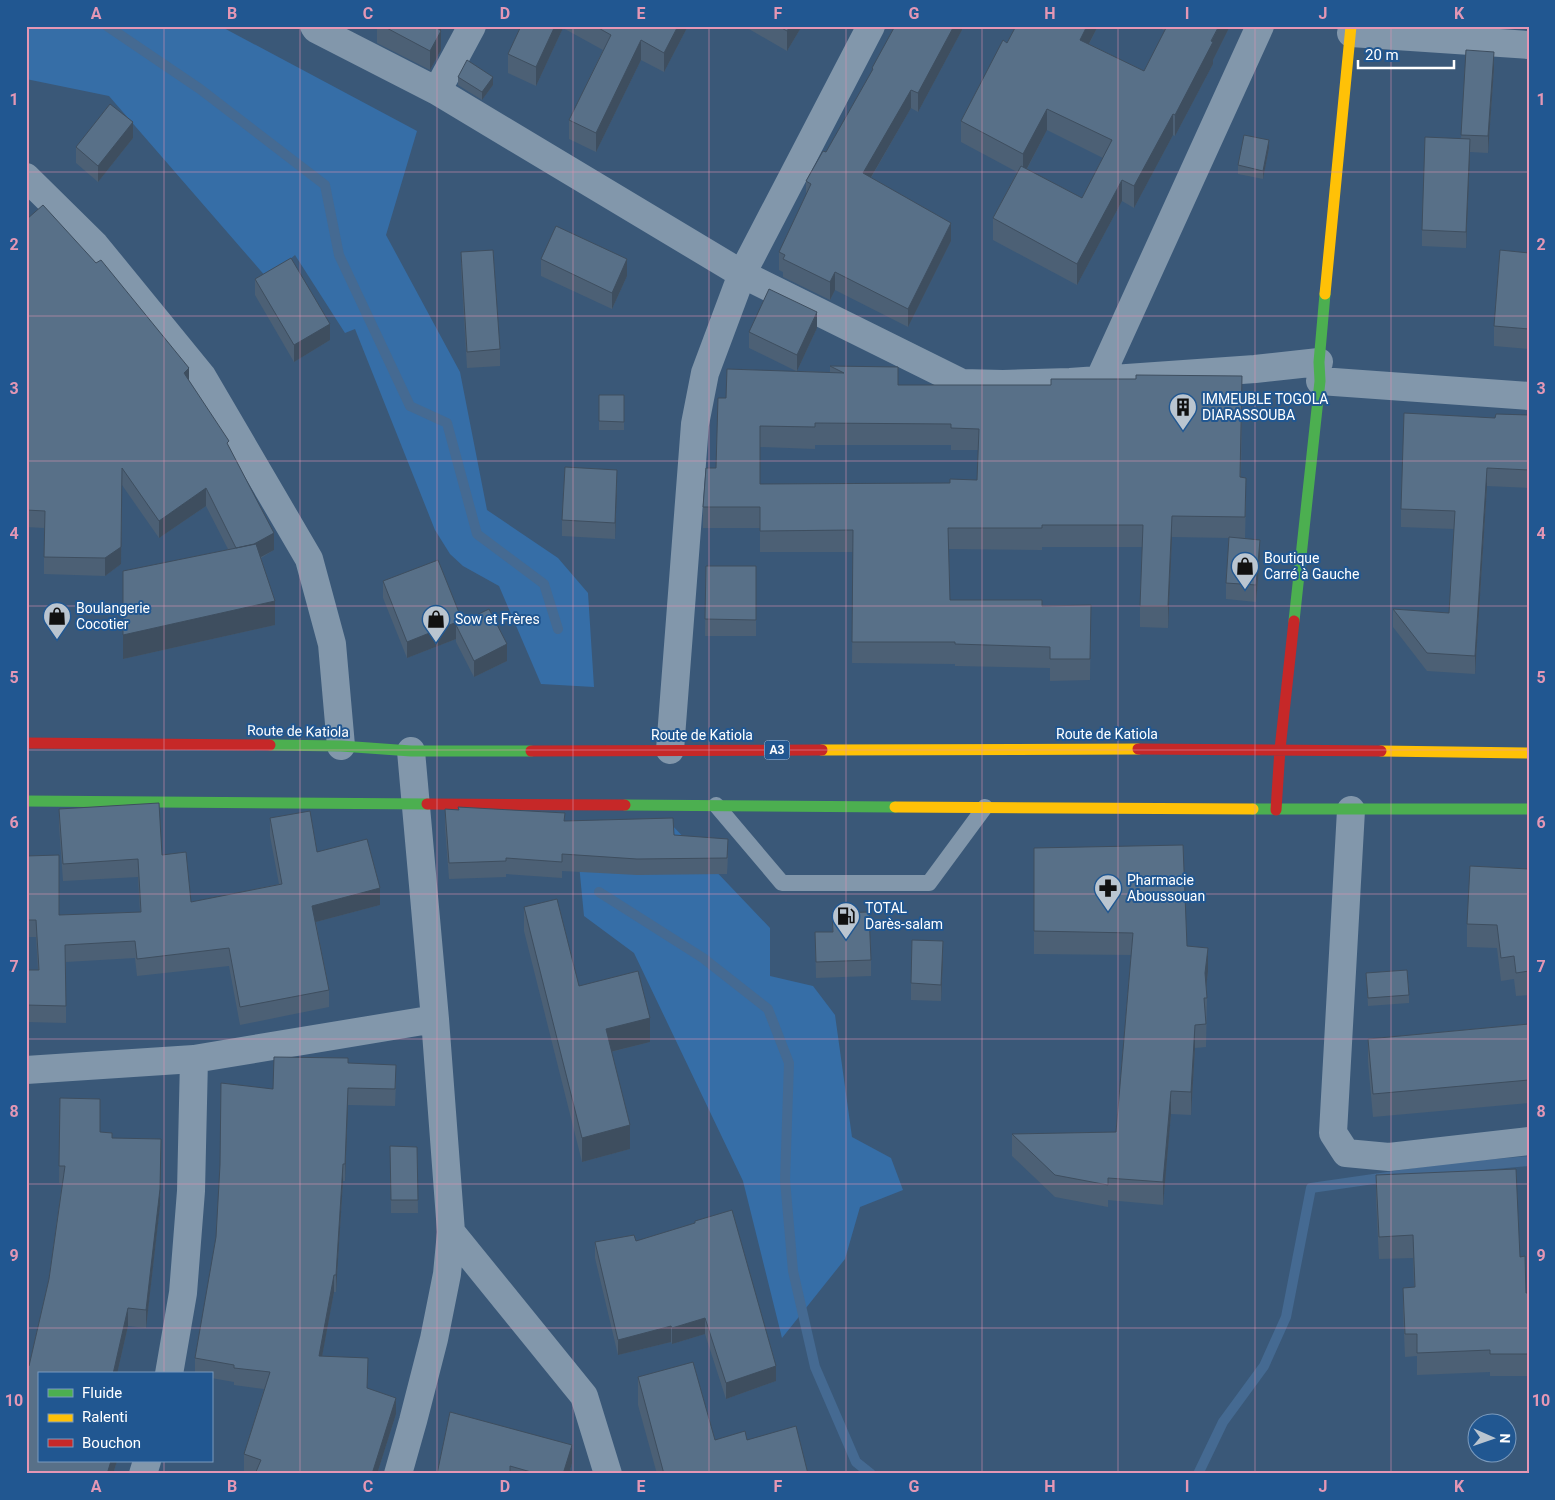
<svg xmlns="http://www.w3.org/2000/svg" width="1555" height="1500" font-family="Roboto,sans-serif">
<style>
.green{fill:#366ea7}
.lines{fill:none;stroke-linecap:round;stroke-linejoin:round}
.stream{stroke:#456a92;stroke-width:10}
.lane{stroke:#8297ab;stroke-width:16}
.street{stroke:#8297ab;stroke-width:28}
.fast{stroke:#4caf50;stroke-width:11}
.slow{stroke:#ffc107;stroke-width:11}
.jam{stroke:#c62828;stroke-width:11}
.wall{fill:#4c6075;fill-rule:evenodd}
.shaded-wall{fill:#3e4e5f}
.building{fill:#587088;stroke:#3e4e5f;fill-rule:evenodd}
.grid{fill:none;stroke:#e497b5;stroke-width:1;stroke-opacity:0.55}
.labels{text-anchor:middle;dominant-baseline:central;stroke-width:4;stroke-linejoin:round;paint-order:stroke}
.shield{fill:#215791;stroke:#bccdde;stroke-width:1}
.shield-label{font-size:12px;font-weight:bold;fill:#fff}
.poi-label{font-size:14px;fill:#fff;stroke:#215791;text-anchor:start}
.street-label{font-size:14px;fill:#fff;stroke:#215791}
.neatline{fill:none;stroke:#e497b5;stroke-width:2}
.grid-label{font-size:16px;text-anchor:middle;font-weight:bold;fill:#e497b5}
</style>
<rect width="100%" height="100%" fill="#3a5878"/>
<path class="green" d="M26 26H220L417 131 386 235 460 372 487 510 558 558 588 593 594 687 541 684 499 586 463 566 450 554 435 530 355 329 345 333 295 255 267 278 109 96 26 79Z
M575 823H670L770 928V976L813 986 835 1015 852 1137 891 1158 903 1190 860 1207 845 1259 782 1338 743 1181 634 953 584 916Z"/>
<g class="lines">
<path class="stream" d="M107 26 200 89 325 185 339 255 410 406 447 423 477 534 544 584 558 629
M599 892 703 958 768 1009 789 1063 785 1180 793 1271 815 1367 856 1462 871 1474
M1198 1474 1223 1422 1264 1366 1286 1317 1311 1188 1450 1168 1529 1161"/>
<path class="lane" d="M716 805 782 883H929L985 807"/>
<path class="street" d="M314 26 316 29 437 91 742 274 962 383 1003 384 1070 382 1255 369 1319 362
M1351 33 1529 45
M437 91 472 26
M26 177 95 245 202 376 309 559 332 644 341 746
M1099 380 1260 26
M1320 381 1529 396
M670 750 695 424 705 373 742 274 871 26
M1351 810 1333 1133 1346 1153 1389 1157 1529 1141
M26 1070 194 1059 435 1019
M451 1232 584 1396 608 1474
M169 1374 183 1293 191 1191 194 1059
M143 1474 147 1461
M398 1474 413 1421 434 1339 447 1274 451 1232 435 1019 411 751"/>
<path class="fast" d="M1294 621 1320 381 1319 362 1325 294
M270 745 341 746 411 751H531
M26 801 427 804
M625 805 895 807
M1253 809H1529"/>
<path class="slow" d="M1325 294 1351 26
M822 750 1138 749
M1381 751 1529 753
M895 807 1253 809"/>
<path class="jam" d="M26 743 270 745
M1138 749 1381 751
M531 751 822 750
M427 804 625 805
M1276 810 1280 749 1294 621"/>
</g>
<path class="wall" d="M373 26H443L441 30V50L430 70 377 43V28Z
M521 26H688L664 72 641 60 596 152 569 139V120L603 50 563 28 536 86 508 73V54Z
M749 26H802L787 51 749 29Z
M962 26V30L918 112 911 108 871 178 951 241 908 327 835 290 830 300 783 277V272L779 270V252L806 195V181L826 152 872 71V68Z
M1016 26H1098L1089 44 1144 71 1165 31 1157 26H1230L1213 60V64L1175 136 1173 135 1134 208 1122 201 1077 285 993 240V218L1017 172 961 142V121L1007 43ZM1047 130 1103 158 1082 198 1027 169Z
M1466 50 1494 68 1488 153 1470 152 1466 248 1422 246V230L1461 138Z
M458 77 493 85 482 100 458 85Z
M133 138 98 182 76 163V147Z
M1269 148 1263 179 1238 174V165Z
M26 217 189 381 229 447 274 550 261 558 275 625 123 659 228 549 206 506 159 538 122 485 121 564 105 576 44 574V528L26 527Z
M461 252 500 349V366L467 368 461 268Z
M1529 253V349L1494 346V326Z
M541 259 627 276 612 309 541 276Z
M255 279 330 340 294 362 255 295Z
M817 328 797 371 830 372V366L898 385 1242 398 1241 477 1246 499 1245 539 1260 556 1256 602 1226 599V583L1229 538 1172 537 1168 628 1140 627V606L1143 547H1042V550L949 549 950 600 1042 606 1091 605 1090 680 1050 681V668L955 666V664L852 663 853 552H760V528H703V507L716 468 726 398 796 371 749 348V332ZM815 445H951V450H978L977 480 950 483 760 484V447L815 449Z
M599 395H624V430H599Z
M1529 415V488L1487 486 1475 674 1427 671 1393 627V609L1449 613 1454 529 1401 527V509L1495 418Z
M617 487 615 539 562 536V520Z
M706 566H756V636H705Z
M383 581 462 622 507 661 474 677 456 642V639L407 658 383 598Z
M458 807 674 835 728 855 727 874 637 875 562 871V878L506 874V877L449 879 445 826V809L458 810Z
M59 809 162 855 191 902 279 884 270 836V818L317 852 380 905 316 922 329 990V1007L240 1025 229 966 137 976 135 958 66 962V1023L26 1022V970H38L36 937H26V856L59 915 140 912 138 877 63 881 59 826Z
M1034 848 1187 946 1208 971 1206 988 1207 998 1206 1047 1195 1048 1191 1115 1171 1114 1163 1205 1108 1200V1207L1055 1197 1012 1156V1134L1116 1132 1131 955 1034 954Z
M1529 869V995L1516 996 1514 979 1501 981 1497 948 1467 947V924Z
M524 907 579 986 650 1042 611 1052 630 1149 582 1162 524 931Z
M832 913 871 960V976L816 978 815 932H832Z
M943 957 941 1001 911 1000V983Z
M1366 973 1409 995V1003L1368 1006Z
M1529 1024V1103L1373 1117 1368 1062V1039Z
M348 1063 396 1082 395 1106 348 1105 345 1181H343L336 1292H334L322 1356 368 1375 367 1388 396 1414 377 1474H251L244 1471V1454L264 1389 234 1385V1382L211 1378V1374H195V1358L273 1089Z
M60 1098 100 1099V1132L112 1133V1138L161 1139 160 1206 146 1328 128 1326 117 1374H39V1461H117L113 1474H26V1365L29 1366 49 1279 62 1183H59Z
M390 1146 417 1147 418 1213H391Z
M1376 1175 1520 1257 1526 1293H1528V1376H1490V1372L1417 1375V1356L1405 1357 1403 1310V1288L1414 1287 1413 1258 1379 1259 1376 1198Z
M695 1221 776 1381 726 1399 705 1334 672 1344 671 1342 618 1355 595 1258V1242L636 1241 695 1223Z
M638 1377 715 1440H747L808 1474H657L638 1405Z
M450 1412 572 1463 569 1474H437Z"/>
<path class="shaded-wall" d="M433 26H443L433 45Z
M555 26H563V28L536 86V67Z
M678 26H688L664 72V53Z
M790 26H802L787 51V31Z
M954 26H962V30L918 112V93Z
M1087 26H1098L1080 61V40Z
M1219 26H1230L1213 60V64L1175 136V115Z
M441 31V50L430 70V51Z
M641 40V60L596 152V133Z
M1494 52V68L1488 153V136Z
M493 77V85L482 100V92Z
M911 90V108L863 191V173Z
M1047 109V130L1023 176V154Z
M1173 114V135L1134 208V186Z
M133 122V138L98 182V166Z
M1470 139V155L1466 248V232Z
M1269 140V148L1263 179V171Z
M1122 180V201L1077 285V264Z
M951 223V241L908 327V309Z
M627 259V276L612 309V293Z
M835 272V290L830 300V282Z
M817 312V328L797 371V355Z
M330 324V340L294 362V345Z
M189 368V385L184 373Z
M122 468 121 564 105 576V558Z
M1487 468V486L1475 674V656Z
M617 470V487L615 539V523Z
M206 488V506L159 538V521Z
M1172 516V537L1168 628V606Z
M274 533V550L239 569V552Z
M1260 540V556L1256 602V585Z
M275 601V625L123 659V635Z
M462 620V636L456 625V639L407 658V642Z
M507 644V661L474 677V661Z
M380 888V905L312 923V906Z
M943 941V957L941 1001V985Z
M1208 948V971L1205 996V973Z
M650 1018V1042L606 1053V1029Z
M1195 1025V1048L1191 1115V1092Z
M348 1088V1105L345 1181V1164Z
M1171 1091V1114L1163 1205V1182Z
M630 1125V1149L582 1162V1138Z
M161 1139 160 1206 146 1328V1310Z
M343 1164V1181L336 1292V1275Z
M334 1275V1292L319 1373V1356Z
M128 1308V1326L117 1374H113Z
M705 1318V1334L672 1344V1328Z
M671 1326V1342L618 1355V1340Z
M776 1366V1381L726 1399V1383Z
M396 1398V1414L377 1474H372Z
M572 1445V1463L569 1474H563Z
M111 1461H117L113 1474H107Z"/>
<path class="building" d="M383 26H435L441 31 430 51Z
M521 26H555L536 67 508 54Z
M595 26H678L664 53 641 40 596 133 569 120 611 35Z
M778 26H790L787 31Z
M895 26H954L918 93 911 90 863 173 951 223 908 309 835 272 830 282 783 259 785 255 779 252 811 184 806 181 823 151 826 152 873 69 872 68Z
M1016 26H1087L1080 40 1144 71 1167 26H1219L1211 41 1213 42 1175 115 1173 114 1134 186 1122 180 1077 264 993 218 1021 166 1082 198 1112 140 1047 109 1023 154 961 121 1003 40 1007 43Z
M1466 50 1494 52 1488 136 1461 135Z
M467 60 493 77 482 92 458 77Z
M110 104 133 122 98 166 76 147Z
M1244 135 1269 140 1263 171 1238 165Z
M1425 137 1470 139 1466 232 1422 230Z
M43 205 96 263 101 260 189 368 184 373 229 441 227 443 274 533 254 544 236 548 206 488 159 521 122 468 121 547 105 558 44 557 45 511 26 510V217L27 219Z
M556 226 627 259 612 293 541 259Z
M493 250 500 349 467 352 461 252Z
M1500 250 1529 253V329L1494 326Z
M291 258 330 324 294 345 255 279Z
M769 289 817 312 797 355 749 332Z
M830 366 898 367V385H1051V379H1136V375L1242 376 1240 477 1246 478 1245 517 1172 516 1168 606H1140L1143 525H1042V528H948L950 600H1042V606L1091 605 1090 659H1050V647L955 644V642H852L853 530 760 531V507H703L706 468H716L718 398H726L727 369 844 373ZM815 423 951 424V428L979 429 977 480 950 479V483L760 484V426L815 427Z
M599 395H624V422L599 421Z
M1404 413 1495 418 1496 414 1529 415V470L1487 468 1475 656 1427 653 1393 609 1449 613 1455 511 1401 509Z
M565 467 617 470 615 523 562 520Z
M1229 537 1260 540 1256 585 1226 583Z
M256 544 275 601 123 635V571Z
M438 560 462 620 407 642 383 581Z
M706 566H756V620L705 619Z
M489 609 507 644 474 661 456 625Z
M159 803 162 855 186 852 191 902 282 884 270 818 310 811 317 852 367 839 380 888 312 906 329 990 240 1007 229 948 137 959 135 941 65 945 66 1006 26 1005V970H39L36 920H26V856L59 855V915L141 912 138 859 63 864 59 809Z
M458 807 565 813 564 821 673 818 674 835 728 839 727 858 637 859 562 854V862L506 858V861L449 863 445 809 459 810Z
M1183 845 1187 946 1208 948 1205 973 1207 998H1204L1206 1024 1195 1025 1191 1092 1171 1091 1163 1182 1108 1178V1185L1055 1175 1012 1134 1116 1132 1133 933 1034 931V848Z
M1470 866 1529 869V971L1516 973 1514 956 1501 958 1497 925 1467 924Z
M557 899 579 986 638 971 650 1018 606 1029 630 1125 582 1138 524 907Z
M869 912 871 960 816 962 815 932H833L832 913Z
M912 940 943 941 941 985 911 983Z
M1407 970 1409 995 1368 998 1366 973Z
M1529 1024V1080L1373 1094 1368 1039Z
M274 1057 348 1058V1063L396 1065 395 1089 348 1088 345 1164H343L336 1275H334L319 1356 368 1358 367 1388 396 1398 372 1474H255L261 1460 244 1454 270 1372 234 1368V1365L195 1358 216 1237 220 1165 221 1083 273 1089Z
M60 1098 100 1099V1132L112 1133V1138L161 1139 160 1189 146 1310 128 1308 113 1374H39V1461H111L107 1474H26V1365L29 1366 49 1279 65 1166H59Z
M390 1146 417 1147 418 1200H391Z
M1516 1169 1520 1257 1525 1256 1526 1293H1528V1354H1490V1350L1417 1353V1334H1405L1403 1288 1415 1287 1413 1235 1379 1237 1376 1175Z
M732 1210 776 1366 726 1383 705 1318 672 1328 671 1326 618 1340 595 1242 634 1235 636 1241 695 1223V1221Z
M693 1362 715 1440 745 1431 747 1440 796 1426 808 1474H664L638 1377Z
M450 1412 572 1445 563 1474H538L510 1466V1474H437Z"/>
<path class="grid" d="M164 26V1374M300 26V1474M437 26V1474M573 26V1474M709 26V1474M846 26V1474M982 26V1474M1118 26V1474M1255 26V1474M1391 26V1474M26 172H1529M26 316H1529M26 461H1529M26 606H1529M26 750H1529M26 894H1529M26 1039H1529M26 1184H1529M26 1328H1529M164 1461V1474"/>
<defs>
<g id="building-pin" transform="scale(1.4375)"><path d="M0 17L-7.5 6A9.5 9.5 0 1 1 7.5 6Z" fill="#bac5d0" stroke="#215791"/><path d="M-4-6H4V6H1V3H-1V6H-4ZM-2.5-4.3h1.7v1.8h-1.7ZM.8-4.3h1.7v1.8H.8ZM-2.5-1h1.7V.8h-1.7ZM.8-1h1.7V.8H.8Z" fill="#111"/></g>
<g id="shop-pin" transform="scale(1.4375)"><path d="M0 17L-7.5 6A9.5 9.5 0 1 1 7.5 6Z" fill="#bac5d0" stroke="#215791"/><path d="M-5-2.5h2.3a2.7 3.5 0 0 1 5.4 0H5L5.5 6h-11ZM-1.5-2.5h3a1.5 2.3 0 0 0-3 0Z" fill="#111"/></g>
<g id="pharmacy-pin" transform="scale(1.4375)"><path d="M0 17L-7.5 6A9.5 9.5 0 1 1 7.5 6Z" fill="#bac5d0" stroke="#215791"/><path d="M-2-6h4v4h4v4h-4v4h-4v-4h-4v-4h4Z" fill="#111"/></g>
<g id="fuel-pin" transform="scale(1.4375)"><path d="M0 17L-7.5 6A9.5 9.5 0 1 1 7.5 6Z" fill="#bac5d0" stroke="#215791"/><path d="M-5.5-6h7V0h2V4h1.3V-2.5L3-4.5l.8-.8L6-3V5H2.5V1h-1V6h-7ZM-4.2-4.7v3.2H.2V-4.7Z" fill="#111"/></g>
</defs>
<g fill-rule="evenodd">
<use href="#building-pin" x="1183" y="407"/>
<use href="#shop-pin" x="1245" y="566"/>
<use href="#shop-pin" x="57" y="616"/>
<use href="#shop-pin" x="436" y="619"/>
<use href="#pharmacy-pin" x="1108" y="888"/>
<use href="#fuel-pin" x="846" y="916"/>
</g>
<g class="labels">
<rect class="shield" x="764.5" y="740.5" width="25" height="19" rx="4"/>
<g class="shield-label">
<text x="777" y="750">A3</text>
</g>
<g class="poi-label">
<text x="1202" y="399">IMMEUBLE TOGOLA<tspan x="1202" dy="16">DIARASSOUBA</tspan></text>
<text x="1264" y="558">Boutique<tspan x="1264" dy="16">Carré à Gauche</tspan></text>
<text x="76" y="608">Boulangerie<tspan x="76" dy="16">Cocotier</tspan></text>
<text x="455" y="619">Sow et Frères</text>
<text x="1127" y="880">Pharmacie<tspan x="1127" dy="16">Aboussouan</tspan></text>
<text x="865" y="908">TOTAL<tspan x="865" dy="16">Darès-salam</tspan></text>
</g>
<g class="street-label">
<text transform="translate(298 731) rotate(1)">Route de Katiola</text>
<text x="1107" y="734">Route de Katiola</text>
<text x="702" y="735">Route de Katiola</text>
</g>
</g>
<rect width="1555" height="1500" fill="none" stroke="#215791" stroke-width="55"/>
<rect x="38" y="1372" width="175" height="90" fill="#215791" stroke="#7a9abd"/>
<rect x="48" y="1389" width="25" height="8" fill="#4caf50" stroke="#7a9abd"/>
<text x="82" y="1398" font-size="15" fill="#ffffff">Fluide</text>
<rect x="48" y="1414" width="25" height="8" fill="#ffc107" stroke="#7a9abd"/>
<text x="82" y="1422" font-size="15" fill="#ffffff">Ralenti</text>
<rect x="48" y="1439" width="25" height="8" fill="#c62828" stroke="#7a9abd"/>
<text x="82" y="1448" font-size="15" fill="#ffffff">Bouchon</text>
<g transform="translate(1492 1438) rotate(92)"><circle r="24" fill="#215791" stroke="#7a9abd"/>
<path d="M0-4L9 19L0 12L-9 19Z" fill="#bac5d0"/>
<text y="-8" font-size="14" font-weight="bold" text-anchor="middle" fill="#ffffff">N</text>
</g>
<path d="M1358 60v8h96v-8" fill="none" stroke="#ffffff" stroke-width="2.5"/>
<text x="1365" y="60" font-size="15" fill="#ffffff" stroke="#215791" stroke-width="4" paint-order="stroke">20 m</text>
<rect x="28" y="28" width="1500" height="1444" class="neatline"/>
<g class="grid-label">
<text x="96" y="19">A</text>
<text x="232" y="19">B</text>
<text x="368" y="19">C</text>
<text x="505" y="19">D</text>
<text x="641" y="19">E</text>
<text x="778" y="19">F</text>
<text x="914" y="19">G</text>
<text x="1050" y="19">H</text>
<text x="1187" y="19">I</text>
<text x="1323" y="19">J</text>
<text x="1459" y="19">K</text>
<text x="14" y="105">1</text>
<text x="1541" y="105">1</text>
<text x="14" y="250">2</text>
<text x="1541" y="250">2</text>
<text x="14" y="394">3</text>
<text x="1541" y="394">3</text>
<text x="14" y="539">4</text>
<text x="1541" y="539">4</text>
<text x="14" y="683">5</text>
<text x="1541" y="683">5</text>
<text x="14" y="828">6</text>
<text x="1541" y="828">6</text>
<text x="14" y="972">7</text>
<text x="1541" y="972">7</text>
<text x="14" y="1117">8</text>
<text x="1541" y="1117">8</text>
<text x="14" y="1261">9</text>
<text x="1541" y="1261">9</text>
<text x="14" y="1406">10</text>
<text x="1541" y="1406">10</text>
<text x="96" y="1492">A</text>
<text x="232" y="1492">B</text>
<text x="368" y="1492">C</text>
<text x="505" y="1492">D</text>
<text x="641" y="1492">E</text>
<text x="778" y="1492">F</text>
<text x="914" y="1492">G</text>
<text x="1050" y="1492">H</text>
<text x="1187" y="1492">I</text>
<text x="1323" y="1492">J</text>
<text x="1459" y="1492">K</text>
</g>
</svg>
